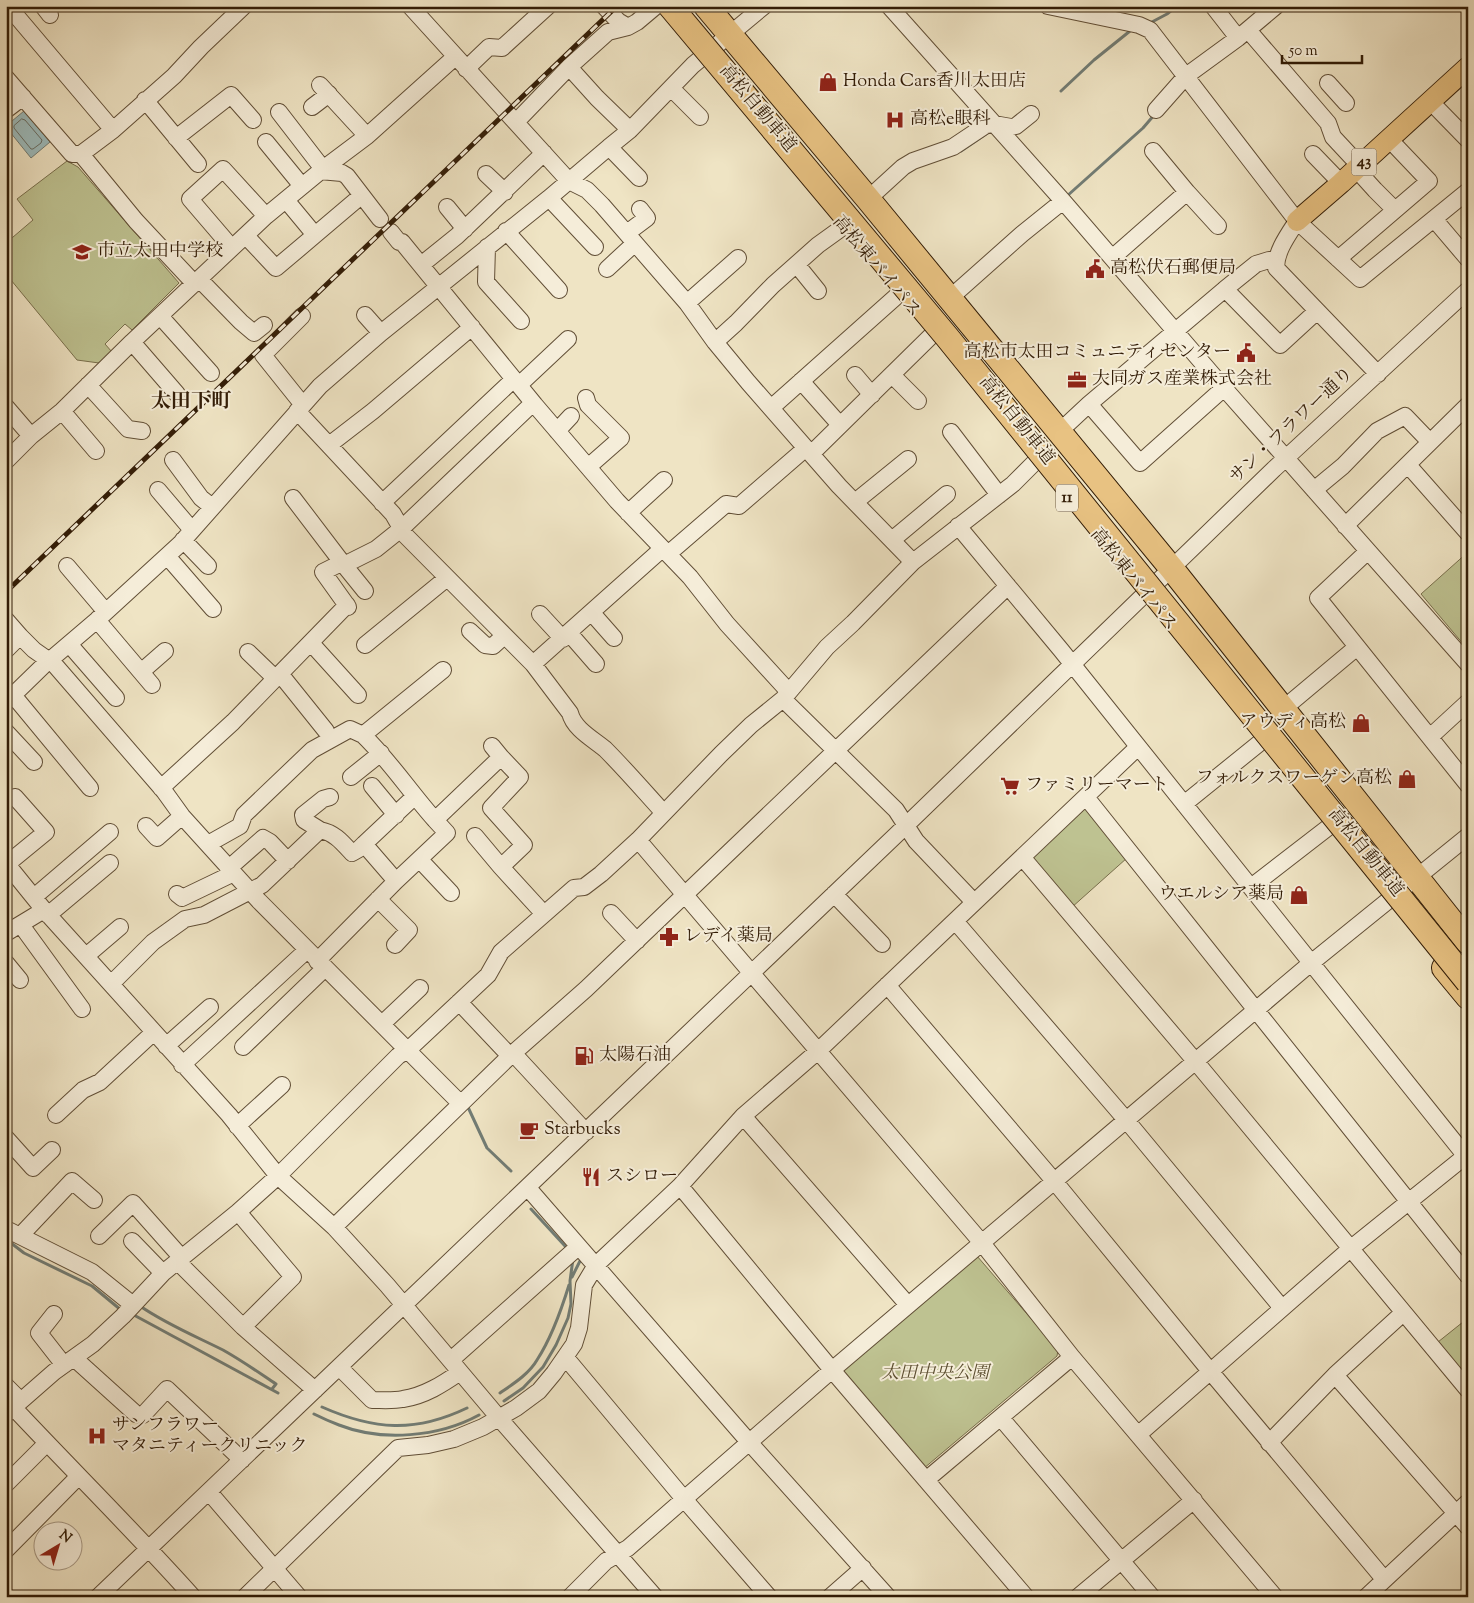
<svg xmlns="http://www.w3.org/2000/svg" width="1474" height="1603" font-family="'Sorts Mill Goudy','Noto Serif JP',serif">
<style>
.green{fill:#bec291;stroke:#786f4c}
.water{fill:#9dbcbd;stroke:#727c74}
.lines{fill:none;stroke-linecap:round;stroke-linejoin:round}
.shore{stroke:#686c62;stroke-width:1}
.stream{stroke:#727c74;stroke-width:3}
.minor-casing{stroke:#614e36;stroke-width:18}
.major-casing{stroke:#321c06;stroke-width:22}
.highway-casing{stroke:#321c06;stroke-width:26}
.minor{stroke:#f5edd9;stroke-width:16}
.major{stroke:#e8c282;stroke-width:20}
.highway{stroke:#e8c282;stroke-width:24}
.rail-casing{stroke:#321c06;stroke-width:5}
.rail{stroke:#f5edd9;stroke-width:3;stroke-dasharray:9;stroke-linecap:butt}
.highway-bridge-casing{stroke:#321c06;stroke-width:26;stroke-linecap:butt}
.highway-bridge{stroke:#e8c282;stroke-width:24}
.labels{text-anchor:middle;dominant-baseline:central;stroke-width:4;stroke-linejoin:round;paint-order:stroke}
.shield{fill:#f5edd9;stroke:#6c5b45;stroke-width:1}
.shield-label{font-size:16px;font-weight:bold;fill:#321c06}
.poi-label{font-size:18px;fill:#321c06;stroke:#f5edd9;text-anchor:start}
.street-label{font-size:18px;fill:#321c06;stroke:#f5edd9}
.park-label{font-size:18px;font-style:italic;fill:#5c4e30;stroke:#f5edd9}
.quarter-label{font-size:20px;font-weight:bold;fill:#321c06;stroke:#f5edd9}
</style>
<rect width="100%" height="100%" fill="#efe4c4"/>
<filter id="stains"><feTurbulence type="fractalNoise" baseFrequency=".004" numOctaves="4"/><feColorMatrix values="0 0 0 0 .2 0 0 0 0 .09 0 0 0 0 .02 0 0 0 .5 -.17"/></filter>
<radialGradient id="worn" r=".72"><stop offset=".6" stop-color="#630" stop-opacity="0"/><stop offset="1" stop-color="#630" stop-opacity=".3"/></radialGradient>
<path class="green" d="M67 161 78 167 179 283 132 330 125 324 105 344 112 352 99 363 77 360 6 274V269L8 267 6 265V243L33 220 17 199Z
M1468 552V644L1464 645 1421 594Z
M1084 804 1127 858 1071 908 1026 857Z
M977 1256 1058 1350 1057 1356 923 1469 843 1372 845 1365Z
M1468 1318V1379L1438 1342Z"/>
<path class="water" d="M24 111 50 142 31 158 6 127V126Z"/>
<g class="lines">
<path class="shore" d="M22 119 25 120 42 140 41 143 33 149H31L14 128V126Z"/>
<path class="stream" d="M1150 23 1167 14 1177 6
M1061 91 1094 60 1130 31
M961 151 989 132
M1067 196 1143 128 1155 114
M467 1105 487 1148 511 1171
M531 1209 565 1246
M11 1243 24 1253 92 1286 121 1310
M572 1277 580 1261
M140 1306C166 1324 195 1336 223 1350 241 1360 258 1372 276 1384L272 1389
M132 1314 278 1393
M500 1393C513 1384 529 1374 537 1360 552 1337 561 1311 569 1285
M504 1401 523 1388 543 1367 556 1345 568 1318 571 1304 570 1281 573 1259
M322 1407C374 1430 415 1433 467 1408
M314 1414C322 1418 331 1422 339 1425 382 1442 439 1437 479 1415"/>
<g class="minor-casing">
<path id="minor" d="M8 6 113 130
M43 6 50 15
M410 6 569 181 587 190 602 205 687 303 715 342 748 382 839 486 913 562
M604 6 618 21 628 27
M889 6 1063 201 1224 388 1468 664
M1048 6 1139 25 1150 30 1297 221 1360 279 1468 191
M1213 6 1238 38
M1248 30 1328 123 1333 137 1360 166
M569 67 597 98 630 130
M466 69 489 47 502 48 548 6
M6 78 72 154H81
M1328 83 1346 103
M320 85 367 136
M671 88 700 117
M145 100 198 164
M1430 101 1468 140
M312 107 329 94
M6 110 23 97
M1156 110 1186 76 1238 38 1276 6
M279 112 323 169
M516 122 569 67 608 32 628 27 637 22 656 6
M176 138 231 95 253 120
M266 142 302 186
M609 147 639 178
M1153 151 1187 192
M1313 154 1341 183
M1356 169 1375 190 1395 210
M320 171 342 173 347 176 380 219
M486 174 505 192
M549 198 595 247
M868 199 903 167 913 161 953 147 986 125 994 124 1011 127 1016 126 1031 114
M447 207 465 229
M1434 219 1468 259
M1297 221C1288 235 1276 251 1276 268L1378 374
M506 231 559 290
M391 232 399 242H402L535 405 617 501 690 577 727 624 789 692
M627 233 647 218 640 209
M315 235 361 196
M246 236 276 268 315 235 286 200
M487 247 486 282 521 321
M232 248 190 199 223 169 266 216
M1112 258 1187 192 1218 226
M1338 259 1429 181 1389 139
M421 265 457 236 544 153
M797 265 818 291
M607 269 635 243
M200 280 241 322 254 333 264 325
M195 284 136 221 81 154 113 130 174 76 201 47 244 6
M1225 289 1280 345 1317 311
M950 298 1022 234 1063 201
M687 303 738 258
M365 315 381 333
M160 316 211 373
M302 316 263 355 303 405
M132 342 177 394
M715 342 736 323 773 285 818 245 843 227
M855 375 872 395
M892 375 918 401
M801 381 840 425
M88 385 128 429 142 431
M519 385 568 339
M586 398 588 405 621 438 588 467
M1089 404 1140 463 1224 388
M6 407 31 436
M771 408 899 294
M62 411 96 451
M297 411 393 514 405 535 533 664 662 549
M557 431 571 416
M951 432 999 495
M1059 432 1089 404 1225 289 1256 264 1269 260H1277
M329 445 373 411 472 327
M811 454 932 335
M173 460 201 498 211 506
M6 461 31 436 62 411 132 342 266 216 323 169 367 136 455 57
M1408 465 1468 533
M158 490 192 530
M1314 490 1343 466 1377 431 1405 416 1430 442
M293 498 344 565 376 549 401 529 533 403
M855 502 908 459
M382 503 514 379
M628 513 664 480
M958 526 1061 650 1468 1159
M1345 526 1468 405
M183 540 208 566
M892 540 947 494
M1368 551 1318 598 1468 785
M668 554 726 504 739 506 806 448
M167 556 213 609
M67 566 106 612
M348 607 323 572 337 565H344L365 591
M592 613 614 638
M540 614 563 639
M6 620 20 636
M97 620 152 685
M470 631 485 645 493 646 504 636
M569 633 596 664
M311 643 358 695
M69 644 116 698
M365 645 447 578
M6 650 20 636 34 650 54 664 164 791 182 816 259 901 460 1103
M248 652 276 679
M533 664 570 713C574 729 593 739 605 749 625 769 644 791 663 812
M141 672 165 651
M281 675 326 731
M13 695 90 788
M783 699 896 810 916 841 974 902
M6 702 43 666 97 620 180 544 320 386 381 333 549 198 609 147 630 130 693 65 764 6
M1283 709 1357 647
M6 732 34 762
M1430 737 1468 702
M501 757 520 777 491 808 524 845 501 867 544 914
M351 777 381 753
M372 786 396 815
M161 788 233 722 347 605
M1086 797 1468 1276
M1184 804 1262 741
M435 820C410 792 390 761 363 735L443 670
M146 826 157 838 182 816
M320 830 304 820 303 815 323 799 330 797
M475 836 501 867
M638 840 982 1243 1072 1357 1275 1597
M208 844 240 826 244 815 312 750 350 729 363 735
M1022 857 1196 1062 1468 1390
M420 860 451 893
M6 863 44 910 229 1115 278 1176 334 1227 387 1285 499 1418 655 1597
M7 864 46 832 15 797
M229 868 263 838 270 842 288 861
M396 881 364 844 414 797
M1251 887 1330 826
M177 894 182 898 234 873
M834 894 882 944
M34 897 110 832
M378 899 409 930 395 945
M611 913 637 941
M48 915 110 863
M955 921 1127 1121 1282 1308
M21 925 82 1009
M6 933 44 910
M86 956 120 927
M317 961 396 881 447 833 435 820 501 757 492 746
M6 963 20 980
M111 984 153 942 185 919 204 915 262 885 320 830C335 833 342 842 352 853L359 849 364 844
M887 985 1055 1182 1210 1371 1384 1579
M459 1002 510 1056
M382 1024 420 988
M166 1046 210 1007
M243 1047 325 968
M513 1053 586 1132
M182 1065 307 950
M56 1115 83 1090 100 1082 154 1032
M743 1116 908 1305
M237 1126 282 1085
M6 1138 33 1168 52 1150
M680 1186 832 1370 1026 1597
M528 1188 749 1442 888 1597
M94 1200 72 1181 20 1236 92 1272 133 1305
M334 1227 510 1056 586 989 1008 586
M6 1229 20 1236
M99 1236 133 1203 181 1257
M132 1241 163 1273
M177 1261 243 1327 293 1277 238 1212
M54 1314 39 1333 64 1365
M243 1327 315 1390
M74 1358 136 1414 143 1415 167 1389 242 1460
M566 1358 684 1499 769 1597
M451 1360 578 1247
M339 1367 372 1400C382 1400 393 1401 403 1399 424 1396 443 1384 460 1372
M1335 1375 1468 1527
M6 1386 20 1400
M13 1407C73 1471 135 1532 193 1597
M6 1414 54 1372 93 1344 123 1316 163 1273 238 1212 278 1176 398 1056 408 1050 488 975 501 952 574 888 584 887 601 874 638 840 721 754 751 725 783 699 827 647 853 623 913 562 1013 484 1036 461
M1001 1418 1152 1597
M1139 1434 1350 1249 1468 1154
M1269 1443 1335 1375 1403 1313
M926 1480 1072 1357
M6 1484 47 1443
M209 1492 299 1597
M6 1550 78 1477
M98 1597 895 836 1274 469 1468 290
M245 1597 398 1448 428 1445 454 1439 483 1427 516 1408 539 1391 554 1373 574 1344 579 1328 584 1285 596 1265 680 1186 743 1116 818 1051 1138 747
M570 1597 606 1561 628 1548 832 1370 1311 963 1468 836
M830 1597 863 1568
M1078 1597 1194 1500
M1366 1597 1468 1502"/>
</g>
<g class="major-casing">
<path id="major" d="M1297 221 1341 183 1468 67"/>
</g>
<g class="highway-casing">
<path id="highway" d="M706 6 868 199 1172 569 1468 942
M1444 968 1468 997"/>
</g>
<use href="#minor" class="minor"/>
<use href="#major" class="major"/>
<use href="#highway" class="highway"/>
<g class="rail-casing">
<path id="rail" d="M6 592 617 6"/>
</g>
<use href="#rail" class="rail"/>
<g class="highway-bridge-casing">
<path id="highway-bridge" d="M670 6 947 337 1468 982"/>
</g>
<use href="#highway-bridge" class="highway-bridge"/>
</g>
<defs>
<g id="shop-bare" transform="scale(1.5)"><path d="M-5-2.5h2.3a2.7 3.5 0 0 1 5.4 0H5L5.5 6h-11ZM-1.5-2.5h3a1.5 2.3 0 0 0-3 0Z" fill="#8f2418" stroke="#f5edd9" stroke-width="2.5" paint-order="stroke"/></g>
<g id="hospital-bare" transform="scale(1.5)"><path d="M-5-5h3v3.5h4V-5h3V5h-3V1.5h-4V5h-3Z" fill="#8f2418" stroke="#f5edd9" stroke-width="2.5" paint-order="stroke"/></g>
<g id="school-bare" transform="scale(1.5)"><path d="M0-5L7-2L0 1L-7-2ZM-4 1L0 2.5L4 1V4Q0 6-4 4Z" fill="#8f2418" stroke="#f5edd9" stroke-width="2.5" paint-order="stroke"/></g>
<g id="civic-bare" transform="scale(1.5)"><path d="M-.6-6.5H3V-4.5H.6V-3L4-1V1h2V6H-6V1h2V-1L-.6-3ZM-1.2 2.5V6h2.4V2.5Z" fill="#8f2418" stroke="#f5edd9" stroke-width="2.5" paint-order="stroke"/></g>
<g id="office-bare" transform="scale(1.5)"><path d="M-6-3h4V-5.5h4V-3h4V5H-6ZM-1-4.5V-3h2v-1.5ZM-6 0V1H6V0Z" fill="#8f2418" stroke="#f5edd9" stroke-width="2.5" paint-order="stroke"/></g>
<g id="supermarket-bare" transform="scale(1.5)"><path d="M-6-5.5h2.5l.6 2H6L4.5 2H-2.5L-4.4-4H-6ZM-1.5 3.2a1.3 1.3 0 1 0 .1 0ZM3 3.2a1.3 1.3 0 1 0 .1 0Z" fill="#8f2418" stroke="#f5edd9" stroke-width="2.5" paint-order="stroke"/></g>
<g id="pharmacy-bare" transform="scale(1.5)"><path d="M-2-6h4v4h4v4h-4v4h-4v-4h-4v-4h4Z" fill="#8f2418" stroke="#f5edd9" stroke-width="2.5" paint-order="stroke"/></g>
<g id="fuel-bare" transform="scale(1.5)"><path d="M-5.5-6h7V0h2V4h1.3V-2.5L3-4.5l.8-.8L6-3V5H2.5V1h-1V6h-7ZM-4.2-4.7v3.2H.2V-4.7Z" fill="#8f2418" stroke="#f5edd9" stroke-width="2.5" paint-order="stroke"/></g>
<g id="cafe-bare" transform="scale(1.5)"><path d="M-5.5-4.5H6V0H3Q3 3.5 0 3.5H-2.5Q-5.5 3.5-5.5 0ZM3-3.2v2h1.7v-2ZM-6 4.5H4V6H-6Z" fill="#8f2418" stroke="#f5edd9" stroke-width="2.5" paint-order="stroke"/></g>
<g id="restaurant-bare" transform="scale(1.5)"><path d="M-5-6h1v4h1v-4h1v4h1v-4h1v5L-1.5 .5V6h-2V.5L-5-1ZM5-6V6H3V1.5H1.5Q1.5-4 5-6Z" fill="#8f2418" stroke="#f5edd9" stroke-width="2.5" paint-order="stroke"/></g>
</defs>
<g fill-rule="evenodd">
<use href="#shop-bare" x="828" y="82"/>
<use href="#hospital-bare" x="895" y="120"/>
<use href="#school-bare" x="82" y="252"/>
<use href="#civic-bare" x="1095" y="269"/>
<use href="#civic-bare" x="1246" y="353"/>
<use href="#office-bare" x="1077" y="380"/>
<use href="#shop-bare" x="1361" y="723"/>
<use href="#shop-bare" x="1407" y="779"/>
<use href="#supermarket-bare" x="1010" y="786"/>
<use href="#shop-bare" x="1299" y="895"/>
<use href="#pharmacy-bare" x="669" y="937"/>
<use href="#fuel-bare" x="584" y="1056"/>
<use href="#cafe-bare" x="529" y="1130"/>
<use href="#restaurant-bare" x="591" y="1177"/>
<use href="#hospital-bare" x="97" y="1436"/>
</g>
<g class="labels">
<g class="shield">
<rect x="1351.5" y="148.5" width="25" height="27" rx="4"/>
<rect x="1056" y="484.5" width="22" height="27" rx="4"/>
</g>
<g class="shield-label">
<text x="1364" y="162">43</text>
<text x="1067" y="498">11</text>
</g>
<g class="poi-label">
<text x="843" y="82">Honda Cars香川太田店</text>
<text x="910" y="120">高松e眼科</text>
<text x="97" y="252">市立太田中学校</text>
<text x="1110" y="269">高松伏石郵便局</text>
<text x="1231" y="353" text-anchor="end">高松市太田コミュニティセンター</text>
<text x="1092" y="380">大同ガス産業株式会社</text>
<text x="1346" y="723" text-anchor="end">アウディ高松</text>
<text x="1392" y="779" text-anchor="end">フォルクスワーゲン高松</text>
<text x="1025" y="786">ファミリーマート</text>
<text x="1284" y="895" text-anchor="end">ウエルシア薬局</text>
<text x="684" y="937">レデイ薬局</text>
<text x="599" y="1056">太陽石油</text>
<text x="544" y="1130">Starbucks</text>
<text x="606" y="1177">スシロー</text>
<text x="112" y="1426">サンフラワー<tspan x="112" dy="21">マタニティークリニック</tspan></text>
</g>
<g class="street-label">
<text transform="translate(757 109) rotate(50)">高松自動車道</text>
<text transform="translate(876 267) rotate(50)">高松東バイパス</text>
<text transform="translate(1016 421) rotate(51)">高松自動車道</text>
<text transform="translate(1292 426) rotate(-43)">サン・フラワー通り</text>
<text transform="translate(1133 580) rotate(51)">高松東バイパス</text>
<text transform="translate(1365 853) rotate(51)">高松自動車道</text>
</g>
<g class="park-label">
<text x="935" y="1374">太田中央公園</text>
</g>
<g class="quarter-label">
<text x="191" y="402">太田下町</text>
</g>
</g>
<rect width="1474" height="1603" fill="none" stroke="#efe4c4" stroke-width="25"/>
<rect x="8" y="8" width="1459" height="1588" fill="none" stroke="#321c06" stroke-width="2.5"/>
<rect x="12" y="12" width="1449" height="1578" fill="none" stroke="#321c06"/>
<g transform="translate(58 1546) rotate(38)"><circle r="24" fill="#f5edd9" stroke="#a79985"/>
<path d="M0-4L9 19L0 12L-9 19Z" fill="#8f2418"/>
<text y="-8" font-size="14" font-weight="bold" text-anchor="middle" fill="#321c06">N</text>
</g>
<path d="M1282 55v8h80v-8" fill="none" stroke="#321c06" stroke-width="2.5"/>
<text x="1289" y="55" font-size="15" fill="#321c06" stroke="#f5edd9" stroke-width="4" paint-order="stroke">50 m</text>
<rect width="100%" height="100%" filter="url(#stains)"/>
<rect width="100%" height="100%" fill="url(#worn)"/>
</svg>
